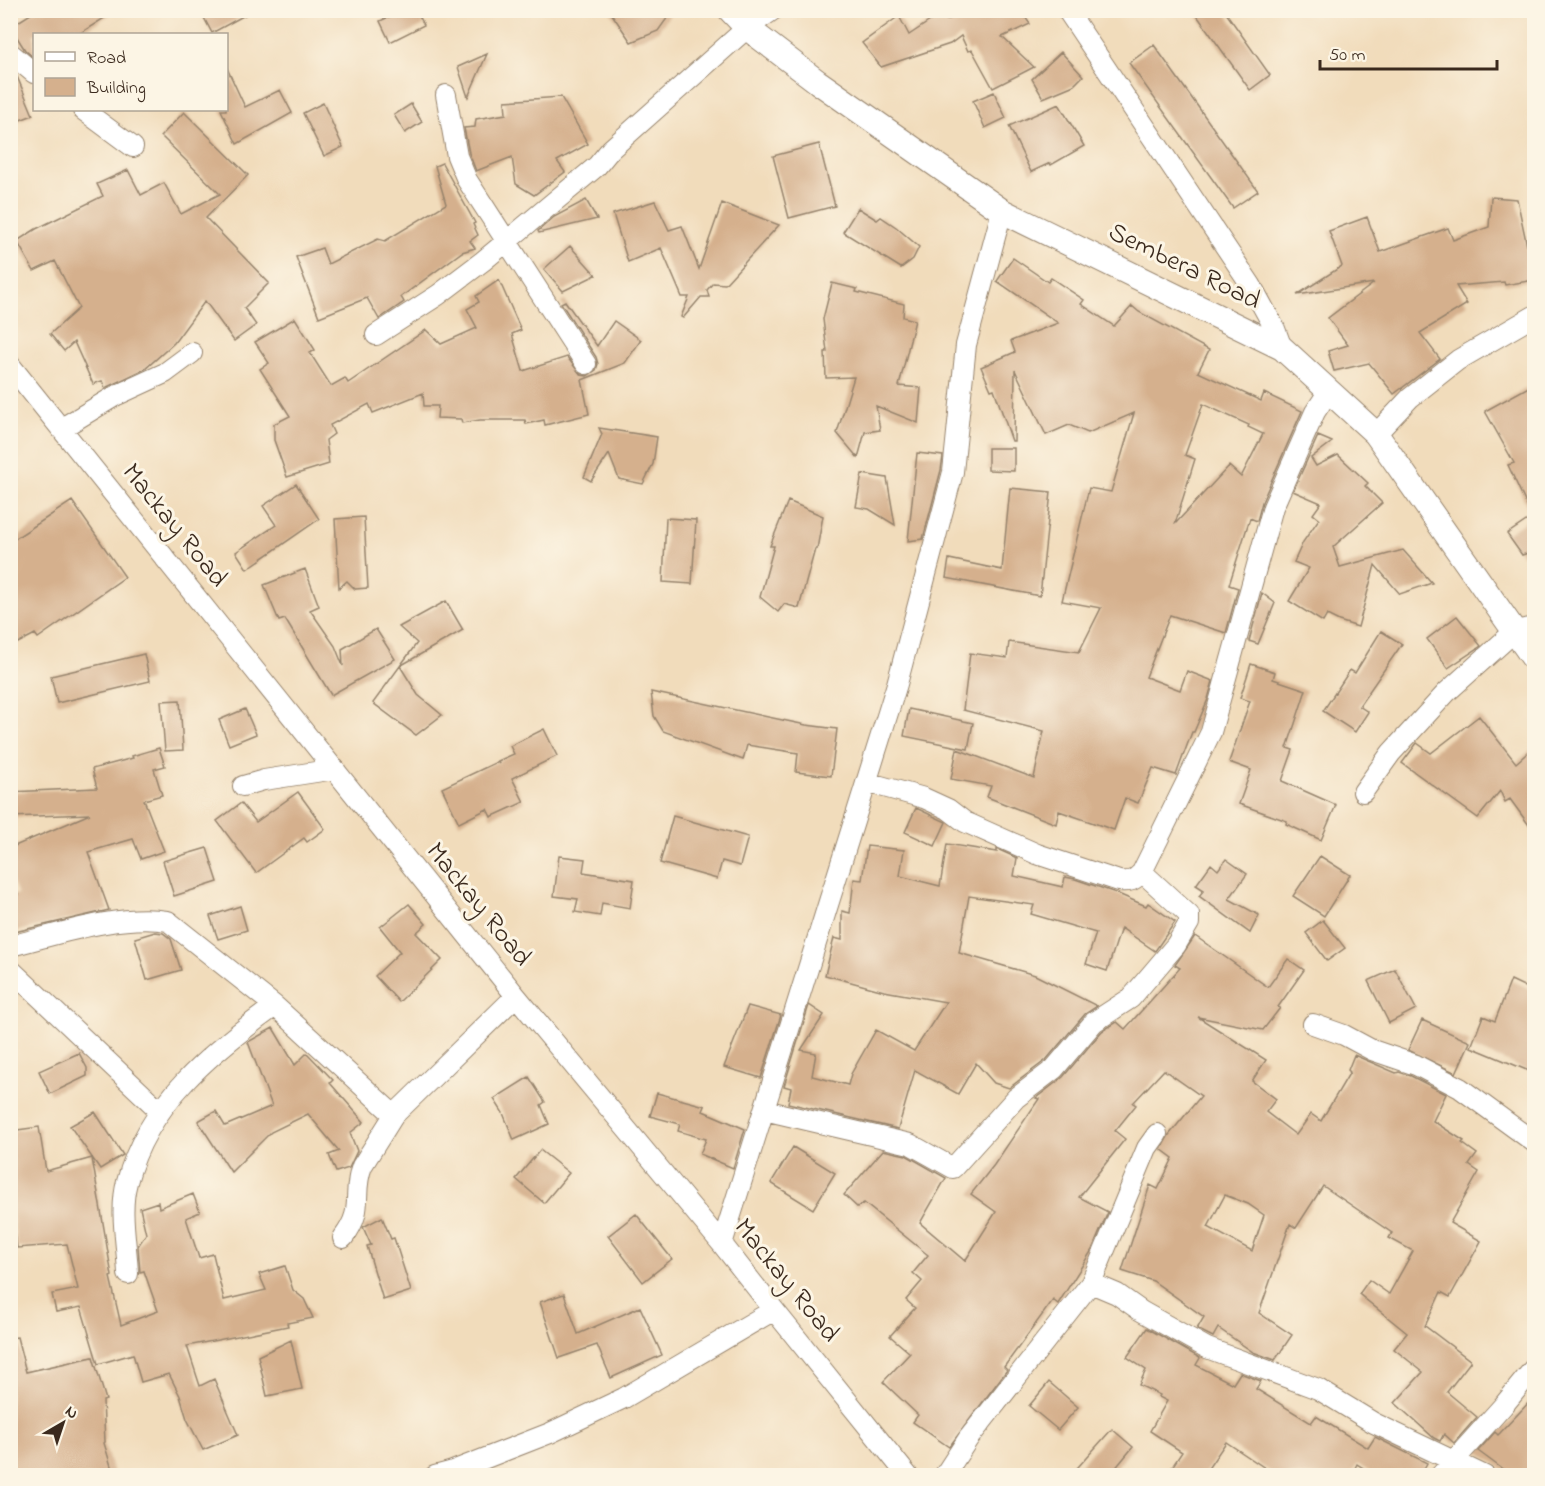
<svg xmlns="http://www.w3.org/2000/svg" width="1545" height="1486" font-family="'Indie Flower',sans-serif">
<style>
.building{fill:#d5b08d;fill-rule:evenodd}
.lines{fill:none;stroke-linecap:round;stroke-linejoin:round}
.minor-casing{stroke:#96836c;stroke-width:22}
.tertiary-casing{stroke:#96836c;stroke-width:26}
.minor{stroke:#fff;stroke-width:20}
.tertiary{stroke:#fff;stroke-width:24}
.labels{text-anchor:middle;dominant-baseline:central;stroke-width:6;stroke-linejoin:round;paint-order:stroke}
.street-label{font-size:27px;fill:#3b2a1e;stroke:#fcf5e5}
</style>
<rect width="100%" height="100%" fill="#fcf5e5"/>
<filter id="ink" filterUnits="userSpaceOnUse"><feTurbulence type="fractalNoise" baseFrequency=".0167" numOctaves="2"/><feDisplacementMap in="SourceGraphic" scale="12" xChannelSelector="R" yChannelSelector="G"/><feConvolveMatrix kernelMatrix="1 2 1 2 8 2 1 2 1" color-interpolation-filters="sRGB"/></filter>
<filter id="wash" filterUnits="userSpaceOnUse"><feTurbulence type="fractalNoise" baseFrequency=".008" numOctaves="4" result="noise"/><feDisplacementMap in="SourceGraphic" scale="24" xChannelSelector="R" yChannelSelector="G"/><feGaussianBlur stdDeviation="1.35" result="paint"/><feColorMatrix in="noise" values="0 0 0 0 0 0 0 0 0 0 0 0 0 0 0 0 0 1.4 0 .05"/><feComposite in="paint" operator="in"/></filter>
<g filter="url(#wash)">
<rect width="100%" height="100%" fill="#f1dcbb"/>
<g id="blocks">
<path class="building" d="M37 10H117L79 34H34V58L25 50 15 34H10V27Z
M200 10H254L212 33Z
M385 10H416L424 25 390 42 380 21 389 17Z
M609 10H673L658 31 631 42Z
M968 10H1020L1030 24 1002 37 1034 67 993 88 972 50 968 51 961 36 950 44 881 67 862 43 899 16 909 35 942 13 947 20Z
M1193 10H1224L1270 75 1250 90Z
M1154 45 1258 191 1233 208 1129 63Z
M1061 52 1083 76 1074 85 1043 98 1032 79Z
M487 54 468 97 458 67Z
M226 66 245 107 280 90 292 113 237 144 221 110H226Z
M10 69 16 74 33 115 10 124Z
M994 92 1006 118 985 128 973 101Z
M561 97 588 144 557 161 565 172 534 195 516 184 512 157 476 171 469 153 464 128 475 127 476 119 506 114 505 101Z
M323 103 343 147 324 156 303 113Z
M411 104 422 122 405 133 394 115Z
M1059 104 1084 146 1051 165 1050 163 1031 172 1009 126Z
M184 112 248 175 206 218 269 283 244 308 256 325 234 341 205 301 174 343 145 369 105 388 102 381 93 384 74 342 64 351 50 334 79 308 55 261 34 271 17 241 36 229 103 196 97 184 128 170 141 195 164 183 181 214 220 194 161 136Z
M819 144 835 206 789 218 773 156Z
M442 163 475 223 473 224 478 235 470 241 475 248 462 252 401 297 404 302 379 319 367 298 319 317 296 257 322 248 328 264 378 239 385 241 446 204 435 166Z
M1491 197 1517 199 1527 246 1534 243V280L1505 285 1504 282 1456 286 1467 304 1420 333 1440 359 1394 394 1369 363 1334 371 1328 351 1348 345 1328 318 1374 283 1297 295 1342 266 1329 231 1367 217 1380 252 1448 228 1453 240 1489 227Z
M586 200 597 219 539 233 538 231 554 217Z
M655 201 669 230 682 226 699 269 722 203 779 225 725 284 713 283 707 290 709 297H701L683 318 681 317 689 297H682L661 248 628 262 613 214Z
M858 208 877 220 881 217 896 227 919 247 913 259 901 268 843 232Z
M570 246 596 275 563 291 544 269Z
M1013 258 1048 282 1051 278 1084 300 1081 304 1114 326 1132 306 1139 312 1209 350 1198 372 1261 401 1264 393 1302 411 1262 502 1257 521 1250 518 1229 585 1238 588 1226 633 1170 615 1146 677 1180 690 1187 671 1213 681 1208 699 1194 732H1192L1176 775 1153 768 1138 803 1125 798 1114 830 1059 811 1056 824 987 797 991 786 951 779 957 749 1034 778 1044 731 963 710 970 653 1007 658 1009 642 1079 652 1101 608 1062 601 1089 488 1111 492 1134 413 1088 433 1069 425 1046 435 1015 370 1014 441H1012L994 389 991 390 981 367 1015 352 1011 341 1058 323 997 281ZM1203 404 1249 425 1248 427 1263 434 1241 477 1229 466 1175 524 1195 459 1185 455Z
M499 280 521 330 512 334 523 371 567 357 581 375 587 376 596 370 598 364 596 357 561 303 565 301 597 346 614 321 641 340 625 363 582 380 589 414 545 425 544 420 526 424 525 420H480L462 423 461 419 437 418 438 406H424L423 393 373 413 369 404 330 425 334 434 326 440 329 464 287 477 274 440V424L290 416 260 369 269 363 255 342 295 318 315 350 310 353 331 386 345 378 348 383 426 330 441 344 477 328 467 309 479 302 476 296Z
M832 283 857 289 856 292 904 304 903 317 915 320 899 386 921 388 918 423 876 406 880 430 865 432 858 458 837 433 854 377 826 378 825 352H827L823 319Z
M1534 384V551L1522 555 1507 534 1532 517 1508 465 1514 463 1485 411Z
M599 428 657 437 653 464 643 484 619 479 609 454 591 481 584 477 602 434Z
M1318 436 1332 442 1311 458 1316 466 1338 455 1368 483 1365 486 1382 503 1333 547 1340 567 1403 550 1432 583 1400 594 1375 565 1358 627 1339 621 1327 615 1323 622 1289 601 1309 568 1294 562 1303 542 1319 519 1313 514 1321 503 1293 491Z
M988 448H1014V471L988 470Z
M917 453 943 456 941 470 923 539 908 541Z
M862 474 887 478 895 525 869 509 856 507Z
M296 484 319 519 247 569 236 552 276 525 263 506Z
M1010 488 1051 492 1040 596 946 578 949 559 1002 570Z
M72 501 125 577 38 638 35 634 10 647V542Z
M788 501 823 516 817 549H815L799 608 784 604 778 612 760 597 774 546H770Z
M364 517 368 588 355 589 347 581 339 588 335 519Z
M666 518 696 520 692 584 663 582Z
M305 569 319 606 310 610 335 646 343 666 342 649 376 629 395 659 331 695 285 619 279 621 264 585Z
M1262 593 1275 603 1258 644 1249 641Z
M446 601 463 630 400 666 417 643 399 627Z
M1457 616 1481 646 1448 668 1427 639Z
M1381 631 1402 644 1359 706 1368 712 1355 732 1323 711 1350 670 1355 673Z
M144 654 150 681 57 703 51 676Z
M1251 664 1275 672 1273 679 1306 690 1287 748 1293 750 1282 781 1336 805 1321 840 1286 824 1287 821 1239 804 1251 770 1229 762 1250 701 1240 698Z
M400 666 418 695 442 715 416 735 373 703Z
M651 692 806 725 837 729 831 776 796 772 798 753 747 745 743 760 663 731 654 716Z
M180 700 183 750 165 751 161 701Z
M245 709 256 734 229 745 219 720Z
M909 709 973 723 968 749 904 736Z
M1479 716 1516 763 1534 747V832L1510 799 1505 802 1500 791 1478 818 1402 763 1417 743 1431 753Z
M544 729 557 756 512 778 524 802 491 817 487 809 459 823 442 788 497 762 499 764 498 761 514 754 510 746Z
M159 748 165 766 154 769 162 795 144 800 164 851 141 859 133 839 88 852 109 910 10 933V896L18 894 10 876V848L90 814 10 817V792L97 788 92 769 133 758 132 756Z
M298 792 325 829 307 842 304 838 256 873 217 821 241 803 256 822Z
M916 808 946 822 935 846 905 832Z
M673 816 748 837 740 866 722 861 717 879 660 863Z
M947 844 997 852V849L1017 858 1014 876 1063 887 1065 877 1075 879 1116 893 1146 906 1148 903 1175 922 1155 951 1121 928 1107 971 1086 964 1096 933 1031 914 1034 905 969 896 959 953 1035 975 1097 1006 1085 1014 1046 1060 1009 1088 994 1083 976 1063 958 1094 915 1070 898 1129 788 1103 791 1088 784 1086 809 1005 824 1015 801 1050 816 1053 812 1076 848 1085 851 1074 876 1030 914 1051 946 1002 884 991 825 975 834 938 842 940V911L850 913 854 879 862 880 867 846 904 850 900 876 940 886Z
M207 848 218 882 174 896 163 861Z
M559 856 585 859 583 872 634 880 630 908 602 903 600 916 575 912 578 899 554 896Z
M1320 856 1350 875 1324 916 1293 896Z
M1226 859 1247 874 1229 899 1259 915 1250 933 1199 896 1204 890 1196 885 1211 864 1218 870Z
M409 904 426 924 416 933 442 960 399 1002 375 976 400 952 380 927Z
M240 906 247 930 218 939 210 916Z
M1323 920 1345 948 1327 961 1306 933Z
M155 932 163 933 171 939 181 970 147 980 135 938Z
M1195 936 1268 987 1288 959 1304 970 1278 1007 1280 1008 1263 1030 1198 1017 1266 1060 1252 1081 1276 1099 1266 1112 1296 1135 1311 1114 1321 1121 1350 1072 1348 1070 1354 1055 1396 1073 1399 1072 1411 1076 1446 1094 1433 1121 1464 1141 1462 1143 1477 1154 1469 1165 1479 1172 1450 1223 1481 1241 1450 1297 1441 1292 1425 1326 1471 1361 1447 1392 1477 1417 1454 1443 1444 1434 1440 1441 1434 1438 1395 1403 1423 1372 1394 1349 1407 1333 1359 1294 1369 1280 1389 1294 1413 1251 1389 1238 1392 1233 1323 1186 1296 1228 1290 1224 1259 1313 1292 1335 1275 1360 1253 1352 1218 1328 1213 1337 1197 1329 1204 1317 1153 1281 1122 1271 1150 1185 1158 1189 1173 1158 1161 1149 1169 1135 1201 1096 1164 1070 1133 1103 1136 1105 1115 1131 1125 1139 1079 1197 1108 1212 1092 1250 1058 1304 1053 1300 1004 1367 1007 1370 949 1447 913 1422 918 1415 883 1382 910 1353 890 1336 915 1308 906 1300 922 1281 913 1273 928 1255 864 1203 857 1207 844 1195 883 1150 906 1155 946 1178 920 1223 965 1261 996 1212 971 1194 994 1165 1039 1099 1036 1098 1063 1077 1102 1031 1117 1022 1125 1029 1180 968 1175 965ZM1225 1195 1248 1204 1264 1215 1252 1251 1208 1227Z
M1395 969 1416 1009 1389 1023 1368 981Z
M1511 980 1534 991V1073L1471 1047 1483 1016 1495 1021Z
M748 1006 781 1015 761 1078 724 1067Z
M1422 1020 1470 1042 1456 1073 1408 1050Z
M273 1028 295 1065 307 1053 333 1080 330 1083 364 1122 350 1133 357 1151 349 1168 336 1172 329 1155 339 1151 308 1114 271 1132 231 1172 198 1121 216 1111 225 1126 272 1106 248 1042Z
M79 1053 87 1068V1076L50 1094 39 1071Z
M529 1077 545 1102 541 1105 549 1124 514 1140 503 1113 494 1099Z
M657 1093 705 1106 703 1111 745 1129 733 1168 700 1154 706 1139 678 1131 680 1124 650 1116Z
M95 1112 123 1155 100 1169 70 1126Z
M39 1127 46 1171 92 1158 112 1276 110 1277 121 1325 158 1311 144 1271 140 1272 138 1246 146 1234 140 1208 158 1202 159 1208 193 1194 200 1212 186 1218 199 1258 213 1254 224 1300 266 1290 259 1274 285 1266 293 1290 304 1299 313 1318 287 1323 288 1326 187 1346 200 1386 214 1379 238 1435 203 1450 187 1419 180 1396 169 1374 141 1382 133 1354 98 1364 81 1307 56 1312 52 1294 78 1289 67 1244 17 1248 10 1196V1131Z
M793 1147 835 1173 813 1209 771 1183Z
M540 1150 569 1173 544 1203 516 1179Z
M636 1214 672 1259 643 1282 608 1236Z
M382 1217 391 1239 394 1238 411 1291 383 1300 367 1246 371 1245 363 1227Z
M564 1294 578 1334 640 1307 662 1355 611 1378 597 1345 559 1358 540 1302Z
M1147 1328 1200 1358 1196 1365 1233 1384 1240 1373 1261 1381 1256 1389 1311 1423 1316 1416 1368 1448 1375 1437 1427 1463 1420 1476H1376L1357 1464 1351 1476H1277L1226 1442 1203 1476H1166L1182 1452 1150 1431 1167 1401 1159 1397 1160 1395 1139 1385 1146 1370 1127 1357Z
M17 1337 26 1372 93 1357 106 1400 103 1401 105 1442 104 1443 114 1476H10V1338Z
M291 1340 302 1389 267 1396 258 1356Z
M1049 1382 1078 1407 1058 1430 1029 1406Z
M1534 1397V1476H1512L1478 1451 1495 1432 1498 1435 1500 1433Z
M1112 1429 1133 1447 1109 1476H1070Z"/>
</g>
</g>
<g filter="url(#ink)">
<use href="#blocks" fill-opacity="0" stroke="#96836c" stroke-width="1.5"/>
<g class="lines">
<g class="minor-casing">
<path id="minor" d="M1067 10 1251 285 1275 329 1282 348
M10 53 34 73
M446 95 457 156 467 180 586 364
M83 110 133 147
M376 335 438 295 483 261 597 166 611 149 747 28 773 10
M10 365 516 996 722 1244 774 1310 908 1476
M62 428 115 396 165 373 192 353
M1376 434 1410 398 1458 360 1534 316
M866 782 924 798 948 809 965 822 1037 854 1119 881C1130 882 1134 881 1142 872L1211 732 1273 507 1315 412 1329 391
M243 786 264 780 335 769
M1363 792 1391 753 1447 692 1515 631 1534 627
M10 946C59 934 119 913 168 921L275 1006
M10 969 160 1111
M1313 1024 1344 1035 1372 1050 1416 1065 1460 1088 1534 1142
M764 1110 910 1144 953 1168 1016 1098 1054 1069 1094 1022 1131 998 1176 945 1189 923V915L1142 872
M343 1238C366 1208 351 1195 362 1166L394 1115 516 996
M722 1244 897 684 953 472 966 345 1002 211
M128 1274C127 1244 119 1211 127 1182 147 1104 212 1051 275 1006L394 1115
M1091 1283 1147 1148 1157 1134
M435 1476 450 1472 550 1433 624 1398 774 1310
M944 1476 968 1439 1091 1283 1117 1294 1141 1311 1207 1348 1318 1389 1374 1423 1485 1476
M1440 1476 1503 1406 1534 1368"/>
</g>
<g class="tertiary-casing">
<path id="tertiary" d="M730 10 747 28 818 82 1002 211 1282 348 1376 434 1534 659"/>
</g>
<use href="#minor" class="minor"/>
<use href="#tertiary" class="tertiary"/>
</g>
</g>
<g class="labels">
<g class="street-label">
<text transform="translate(1184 267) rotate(26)">Sembera Road</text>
<text transform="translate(174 526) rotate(51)">Mackay Road</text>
<text transform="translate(478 905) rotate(51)">Mackay Road</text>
<text transform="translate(786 1281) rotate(51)">Mackay Road</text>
</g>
</g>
<rect width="1545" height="1486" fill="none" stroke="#fcf5e5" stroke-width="36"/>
<rect x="33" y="33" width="195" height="78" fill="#fcf5e5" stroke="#afa495" stroke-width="1.5"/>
<rect x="45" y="52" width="30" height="9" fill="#ffffff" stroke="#afa495" stroke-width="1.5"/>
<text x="87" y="63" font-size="18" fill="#3b2a1e">Road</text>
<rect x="45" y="78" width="30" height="18" fill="#d5b08d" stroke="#afa495" stroke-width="1.5"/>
<text x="87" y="93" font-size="18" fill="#3b2a1e">Building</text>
<g transform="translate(63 1423) rotate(39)" stroke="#fcf5e5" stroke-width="4.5" paint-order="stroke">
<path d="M0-4.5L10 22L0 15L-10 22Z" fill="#3b2a1e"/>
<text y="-9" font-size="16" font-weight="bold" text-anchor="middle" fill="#3b2a1e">N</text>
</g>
<path d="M1320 60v9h177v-9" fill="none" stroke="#3b2a1e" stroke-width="3"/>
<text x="1329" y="60" font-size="18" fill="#3b2a1e" stroke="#fcf5e5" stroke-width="4.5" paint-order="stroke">50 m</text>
</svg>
